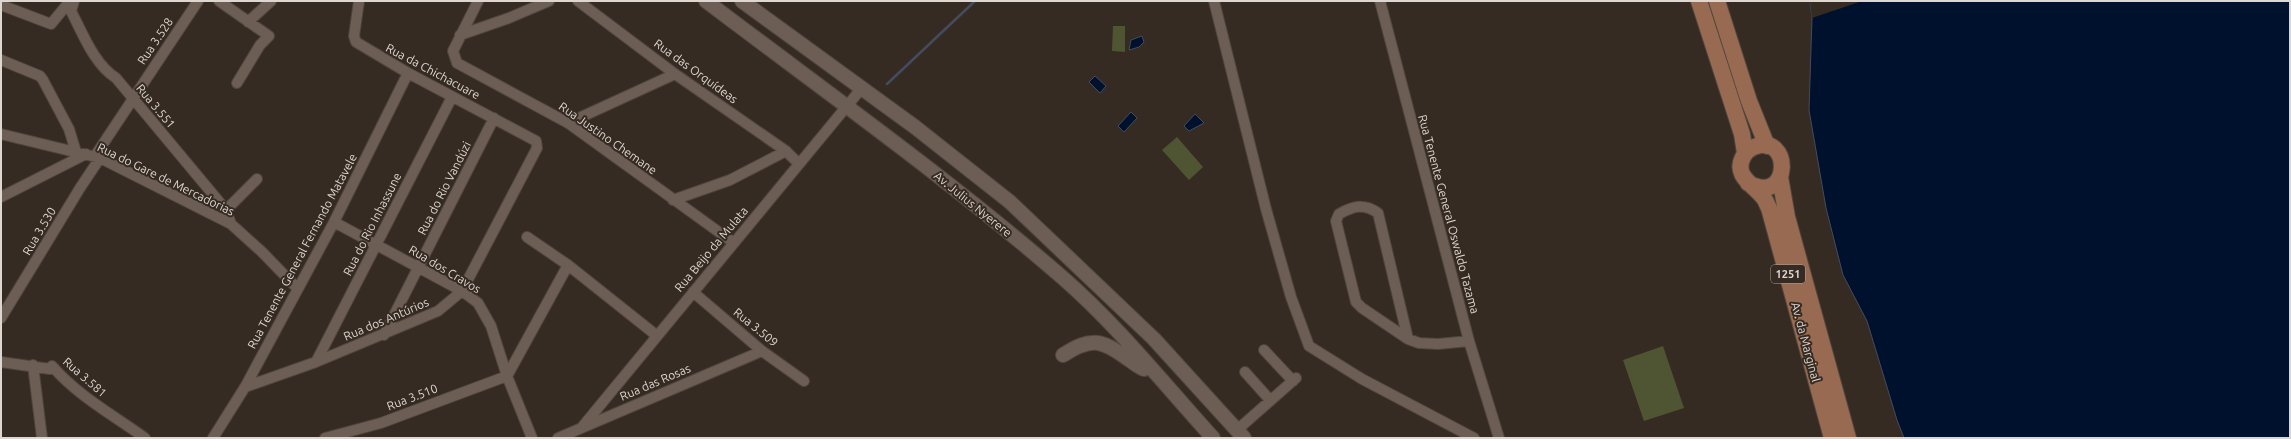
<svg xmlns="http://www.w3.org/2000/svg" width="2291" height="439" font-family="Ubuntu,sans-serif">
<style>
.green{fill:#4f5432}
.water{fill:#00112d;stroke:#434c5e}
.pier{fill:#362b22}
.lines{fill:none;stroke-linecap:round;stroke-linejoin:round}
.stream{stroke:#434c5e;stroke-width:2.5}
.minor-casing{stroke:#50463e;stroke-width:12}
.secondary-casing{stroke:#50463e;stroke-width:16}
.primary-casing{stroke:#50463e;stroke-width:18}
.minor{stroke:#6c5e55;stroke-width:10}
.secondary{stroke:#6c5e55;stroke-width:14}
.primary{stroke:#986a51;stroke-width:16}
.labels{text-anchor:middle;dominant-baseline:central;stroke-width:4;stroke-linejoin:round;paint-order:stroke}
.shield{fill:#362b22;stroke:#aca39c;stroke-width:1}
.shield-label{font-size:11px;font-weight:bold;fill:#ded7d1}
.street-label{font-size:12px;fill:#ded7d1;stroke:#362b22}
</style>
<rect width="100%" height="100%" fill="#362b22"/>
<path class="green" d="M1113 26H1125V52L1112 51Z
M1177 137 1203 167 1189 180 1162 150Z
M1663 346 1684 408 1644 421 1623 360Z"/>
<path class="water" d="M1810 1H2290V438H1904L1897 420 1867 321 1843 275 1826 208 1809 110 1812 18Z
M1142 36 1144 42 1139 47 1129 50 1131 40Z
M1095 76 1106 86 1100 93 1089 82Z
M1131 112 1137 118 1124 132 1118 126Z
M1195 114 1204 123 1189 131 1184 126Z"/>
<path class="pier" d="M1810 1H1862L1812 18Z"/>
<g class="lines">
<path class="stream" d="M887 84 975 1"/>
<g class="minor-casing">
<path id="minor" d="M74 1 71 11C83 34 94 64 116 78L226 210 231 224
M219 1 269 36 260 45 237 83
M478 1 453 51 457 63 568 123 734 243
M578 1 675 74 786 151 798 163
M1214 1 1266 209 1291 297 1309 346 1362 379 1474 438
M1380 1 1469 341 1499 438
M1 5 51 24 70 1
M248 22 271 1
M460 35 509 18 549 1
M1 60 40 76 43 80 69 129 76 152
M568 123 675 74
M1 134 100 158 231 224 262 252 297 288
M95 156 198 1
M1 197 86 154
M673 200 730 180 786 151
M226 210 257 179
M334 222 462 291 478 303 491 326 507 376 532 438
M527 237 568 265 656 335
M693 292 762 351 804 381
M1 318 80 188 100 158
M384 335 494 118
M1408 339 1378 213C1364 203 1353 206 1339 214L1336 221 1356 302 1362 308 1408 339 1419 343 1438 344 1469 341
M1264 350 1293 381
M1 362 50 369 52 366C78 396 113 415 145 438
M316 362 452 97
M33 365 42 438
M1245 372 1270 400
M245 387 316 362 438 311 462 291 537 148 536 141 408 73 356 42 354 36 359 1
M583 426 861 89
M1237 430 1296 378
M213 438 245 387 334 222 408 73
M325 438 381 423 507 376 568 265
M558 438 762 351"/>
</g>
<g class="secondary-casing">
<path id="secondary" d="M706 1C826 92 949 179 1063 278 1118 326 1164 384 1213 438
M742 1 915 127 1010 202 1154 339 1244 438
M1063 355C1091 337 1101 339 1128 359 1133 362 1138 367 1144 369"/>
</g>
<g class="primary-casing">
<path id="primary" d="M1699 1 1742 134 1745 153
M1717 1 1749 101 1767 146
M1780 177 1787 217 1848 438
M1748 183C1792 207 1792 131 1754 147 1749 149 1745 153 1743 157 1733 176 1754 185 1763 197 1766 200 1767 205 1769 208L1832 438"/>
</g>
<use href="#minor" class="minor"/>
<use href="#secondary" class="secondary"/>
<use href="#primary" class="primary"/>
</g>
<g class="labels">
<rect class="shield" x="1771" y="265" width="34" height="18" rx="3"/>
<g class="shield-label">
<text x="1788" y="274">1251</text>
</g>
<g class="street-label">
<text transform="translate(155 41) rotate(-56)">Rua 3.528</text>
<text transform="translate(433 71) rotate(28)">Rua da Chichacuare</text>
<text transform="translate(696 71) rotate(36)">Rua das Orquídeas</text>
<text transform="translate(156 106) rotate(50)">Rua 3.551</text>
<text transform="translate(608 138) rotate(35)">Rua Justino Chemane</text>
<text transform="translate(166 179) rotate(26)">Rua do Gare de Mercadorias</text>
<text transform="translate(444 188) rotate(-63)">Rua do Rio Vandúzi</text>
<text transform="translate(973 204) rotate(39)">Av. Julius Nyerere</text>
<text transform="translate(1449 214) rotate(75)">Rua Tenente General Oswaldo Tazama</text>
<text transform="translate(372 224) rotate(-63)">Rua do Rio Inhassune</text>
<text transform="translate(39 231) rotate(-59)">Rua 3.530</text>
<text transform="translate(711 249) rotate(-50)">Rua Beijo da Mulata</text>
<text transform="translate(302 251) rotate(-62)">Rua Tenente General Fernando Matavele</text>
<text transform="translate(445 269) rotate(31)">Rua dos Cravos</text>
<text transform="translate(386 319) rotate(-23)">Rua dos Antúrios</text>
<text transform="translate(756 327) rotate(39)">Rua 3.509</text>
<text transform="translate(1806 342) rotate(75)">Av. da Marginal</text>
<text transform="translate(85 377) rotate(41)">Rua 3.581</text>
<text transform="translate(655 382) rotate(-23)">Rua das Rosas</text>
<text transform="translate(412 397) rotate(-21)">Rua 3.510</text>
</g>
</g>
<rect width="2291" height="439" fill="none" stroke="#ded7d1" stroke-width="4"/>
</svg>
